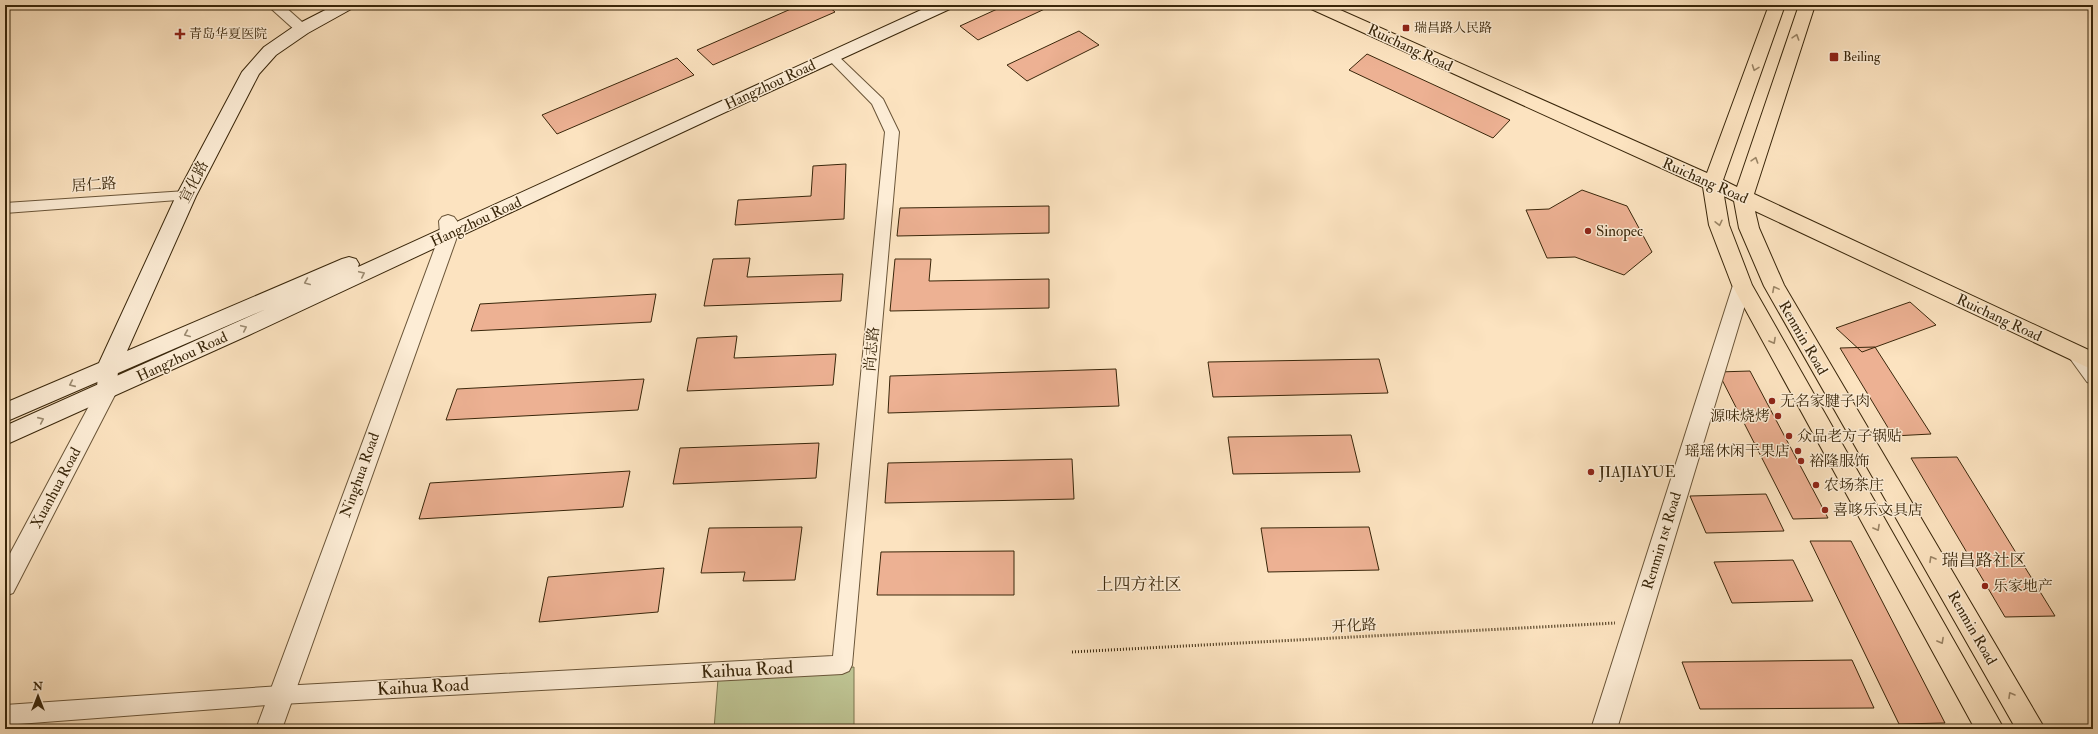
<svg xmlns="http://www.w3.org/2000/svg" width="2098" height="734" font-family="'IM FELL Double Pica','Noto Serif SC',serif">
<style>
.green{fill:#bec493;stroke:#7c754e}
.building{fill:#edb193;stroke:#39260a}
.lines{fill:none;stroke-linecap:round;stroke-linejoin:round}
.minor-casing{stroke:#6a5538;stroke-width:2}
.tertiary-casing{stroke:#6a5538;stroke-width:2}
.secondary-casing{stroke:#39260a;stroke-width:2}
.primary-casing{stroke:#39260a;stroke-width:2}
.path{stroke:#39260a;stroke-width:3;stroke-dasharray:1 2;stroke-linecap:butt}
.minor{fill:#fdedd6;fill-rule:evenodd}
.tertiary{fill:#fdedd6;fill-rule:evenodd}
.secondary{fill:#fdedd6;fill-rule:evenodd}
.primary{fill:#fce3c0;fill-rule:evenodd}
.oneway{stroke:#9a8465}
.oneway2{stroke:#9b8a70}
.poi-dot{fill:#8f2418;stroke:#fdedd6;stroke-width:1.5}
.labels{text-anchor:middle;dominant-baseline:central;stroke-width:3;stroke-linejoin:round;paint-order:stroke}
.far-poi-label{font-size:13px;fill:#39260a;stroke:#fdedd6;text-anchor:start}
.street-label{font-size:15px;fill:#39260a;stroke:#fdedd6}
.poi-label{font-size:15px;fill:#39260a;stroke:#fdedd6;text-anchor:start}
.quarter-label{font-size:17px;fill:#39260a;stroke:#fdedd6}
.near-street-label{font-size:18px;fill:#39260a;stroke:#fdedd6}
</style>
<rect width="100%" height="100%" fill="#fce3c0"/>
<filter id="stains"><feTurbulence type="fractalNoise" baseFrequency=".005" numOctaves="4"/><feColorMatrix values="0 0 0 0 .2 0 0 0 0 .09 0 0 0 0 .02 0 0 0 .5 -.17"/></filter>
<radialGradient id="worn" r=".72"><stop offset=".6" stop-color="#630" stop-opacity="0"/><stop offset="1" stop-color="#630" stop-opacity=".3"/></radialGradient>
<path class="green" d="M854 667V729H714L718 679Z"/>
<path class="building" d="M800 5H827L835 12 713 65 697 50Z
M1006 5H1046L1049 7 978 40 960 26Z
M1079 31 1099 45 1027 81 1007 65Z
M1367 54 1510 120 1493 138 1349 70Z
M677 58 694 75 557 134 542 115Z
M846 164 844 219 735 225 738 200 811 196 813 166Z
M1582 190 1627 206 1652 252 1624 275 1575 257 1547 258 1526 210 1549 209Z
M1049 206V233L897 236 900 208Z
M750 258 747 277 843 274 841 301 704 306 713 259Z
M895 259H931L929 281 1049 279V308L890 311Z
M656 294 651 322 471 331 480 304Z
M1910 302 1936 325 1862 352 1836 328Z
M737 336 734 358 836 354 833 385 687 391 697 338Z
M1875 347 1931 434 1893 436 1840 348Z
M1379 359 1388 393 1213 397 1208 362Z
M1116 369 1119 406 888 413 890 376Z
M1750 371 1828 518 1793 519 1718 372Z
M644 379 638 410 446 420 457 389Z
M1351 435 1360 472 1233 474 1228 437Z
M819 443 816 478 673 484 680 448Z
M1957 457 2055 616 2005 617 1911 458Z
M1072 459 1074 499 885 503 888 463Z
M630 471 623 507 419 519 430 483Z
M1766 494 1784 531 1706 533 1690 496Z
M802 527 795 580 743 581 745 572 701 573 709 528Z
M1369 527 1379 570 1268 572 1261 528Z
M1810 541H1851L1945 723 1899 724Z
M1014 551V595H877L881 552Z
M1793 560 1813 601 1732 603 1714 562Z
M664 568 658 612 539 622 548 577Z
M1852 660 1874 708 1700 709 1682 662Z"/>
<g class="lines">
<g class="minor-casing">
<path id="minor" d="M831 52 835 53 883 99 899 132 852 665 849 671 842 674 281 704 5 725V705L281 686 833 656 885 132 872 104 825 56Z
M186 191 191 193 193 196 191 199 5 213V203Z
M2074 347C2091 352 2093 369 2093 384L2087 382 2066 353 2068 349Z"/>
</g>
<g class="tertiary-casing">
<path id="tertiary" d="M267 5H283L310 29 307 32H297Z
M448 215 454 217 457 221 458 234 282 729H256L440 234 439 221 442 217Z
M1742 278 1749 280 1751 285 1617 729H1591L1733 285 1735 280Z
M108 360 115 362 118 368 117 391 13 593 5 596V563L97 391 98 368 101 362Z"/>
</g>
<g class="secondary-casing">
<path id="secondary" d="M335 5H355L353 8 308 33 276 55 259 74 196 196 127 351 342 259 349 257 356 259 359 264 358 267 932 5H954L952 8 717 116 249 335 5 445V426L266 309 5 422V403L99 363 176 196 242 72 264 47 296 25Z"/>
</g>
<g class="primary-casing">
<path id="primary" d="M1307 5H1329L1707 173 1769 5H1785L1723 180 1737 187 1799 5H1815L1754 194 2093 352V370L1755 211 1759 228 1784 285 2045 729H2016L1764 286 1739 228 1734 201 1724 196 1729 225 1752 285 2004 729H1975L1732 285 1709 225 1703 187 1309 8Z"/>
</g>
<path class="path" d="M1072 652 1615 623"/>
<use href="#minor" class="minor"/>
<use href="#tertiary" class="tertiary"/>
<use href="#secondary" class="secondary"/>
<use href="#primary" class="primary"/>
</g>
<defs><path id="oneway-chevron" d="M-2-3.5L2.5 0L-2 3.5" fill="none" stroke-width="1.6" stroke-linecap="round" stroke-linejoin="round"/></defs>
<g class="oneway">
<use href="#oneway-chevron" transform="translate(1796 37) rotate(-72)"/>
<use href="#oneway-chevron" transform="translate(1755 68) rotate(110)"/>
<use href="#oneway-chevron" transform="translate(1755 160) rotate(-72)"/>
<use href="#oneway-chevron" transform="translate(1719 223) rotate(77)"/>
<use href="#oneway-chevron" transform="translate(1775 289) rotate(-118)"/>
<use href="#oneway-chevron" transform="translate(1773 341) rotate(61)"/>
<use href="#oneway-chevron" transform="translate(1877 528) rotate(61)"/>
<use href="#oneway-chevron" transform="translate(1932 559) rotate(-120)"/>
<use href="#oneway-chevron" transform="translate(1941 641) rotate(61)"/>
<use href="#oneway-chevron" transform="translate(2011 695) rotate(-120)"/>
</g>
<g class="oneway2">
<use href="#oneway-chevron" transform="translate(362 274) rotate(-25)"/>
<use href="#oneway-chevron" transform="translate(307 282) rotate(157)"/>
<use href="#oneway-chevron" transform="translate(244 328) rotate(-25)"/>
<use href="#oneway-chevron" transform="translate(187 334) rotate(157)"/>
<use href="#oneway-chevron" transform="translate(72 384) rotate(156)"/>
<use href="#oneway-chevron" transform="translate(41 420) rotate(-24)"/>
</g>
<g class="poi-dot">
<rect x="1402" y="24" width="8" height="8" rx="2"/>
<path d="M178 28h4v4h4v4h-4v4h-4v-4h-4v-4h4z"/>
<rect x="1829" y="52" width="10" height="10" rx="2"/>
<circle cx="1588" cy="231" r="4"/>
<circle cx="1772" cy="401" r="4"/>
<circle cx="1778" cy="416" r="4"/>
<circle cx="1789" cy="436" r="4"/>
<circle cx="1798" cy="451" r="4"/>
<circle cx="1801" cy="461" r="4"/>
<circle cx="1591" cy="472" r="4"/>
<circle cx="1816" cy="485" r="4"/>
<circle cx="1825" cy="510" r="4"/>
<circle cx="1985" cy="586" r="4"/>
</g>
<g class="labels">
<g class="far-poi-label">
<text x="1414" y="28">瑞昌路人民路</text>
<text x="189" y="34">青岛华夏医院</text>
<text x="1843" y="57">Beiling</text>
</g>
<g class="street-label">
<text transform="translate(1410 48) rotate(25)">Ruichang Road</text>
<text transform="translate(770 85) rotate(-25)">Hangzhou Road</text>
<text transform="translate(1705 181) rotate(24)">Ruichang Road</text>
<text transform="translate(194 182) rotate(-63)">宣化路</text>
<text transform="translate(94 185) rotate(-4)">居仁路</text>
<text transform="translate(476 222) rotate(-25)">Hangzhou Road</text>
<text transform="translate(1999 318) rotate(25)">Ruichang Road</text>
<text transform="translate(1803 338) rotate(60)">Renmin Road</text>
<text transform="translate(872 349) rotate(-85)">尚志路</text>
<text transform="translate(182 357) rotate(-25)">Hangzhou Road</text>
<text transform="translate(360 475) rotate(-70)">Ninghua Road</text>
<text transform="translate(56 488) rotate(-62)">Xuanhua Road</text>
<text transform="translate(1662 541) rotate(-73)">Renmin 1st Road</text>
<text transform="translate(1354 626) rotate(-3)">开化路</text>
<text transform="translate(1972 628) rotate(60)">Renmin Road</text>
</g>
<g class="poi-label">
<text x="1596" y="231">Sinopec</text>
<text x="1780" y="401">无名家腱子肉</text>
<text x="1770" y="416" text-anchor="end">源味烧烤</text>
<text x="1797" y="436">众品老方子锅贴</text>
<text x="1790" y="451" text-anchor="end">瑶瑶休闲干果店</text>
<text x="1809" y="461">裕隆服饰</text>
<text x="1599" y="472">JIAJIAYUE</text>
<text x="1824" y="485">农场茶庄</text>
<text x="1833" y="510">喜哆乐文具店</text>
<text x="1993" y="586">乐家地产</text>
</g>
<g class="quarter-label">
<text x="1984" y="560">瑞昌路社区</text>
<text x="1139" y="584">上四方社区</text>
</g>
<g class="near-street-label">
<text transform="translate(747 670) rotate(-3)">Kaihua Road</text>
<text transform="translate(423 687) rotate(-3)">Kaihua Road</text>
</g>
</g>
<rect width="2098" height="734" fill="none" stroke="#fce3c0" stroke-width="20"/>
<rect x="6" y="6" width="2086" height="722" fill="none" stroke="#39260a" stroke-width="2"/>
<rect x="10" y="10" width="2078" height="714" fill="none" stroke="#39260a"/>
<g transform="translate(38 696)" stroke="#fdedd6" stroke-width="3" paint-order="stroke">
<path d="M0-3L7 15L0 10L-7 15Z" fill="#39260a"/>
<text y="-6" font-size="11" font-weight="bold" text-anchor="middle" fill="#39260a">N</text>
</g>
<rect width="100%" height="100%" filter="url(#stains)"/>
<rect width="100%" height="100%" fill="url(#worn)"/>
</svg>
